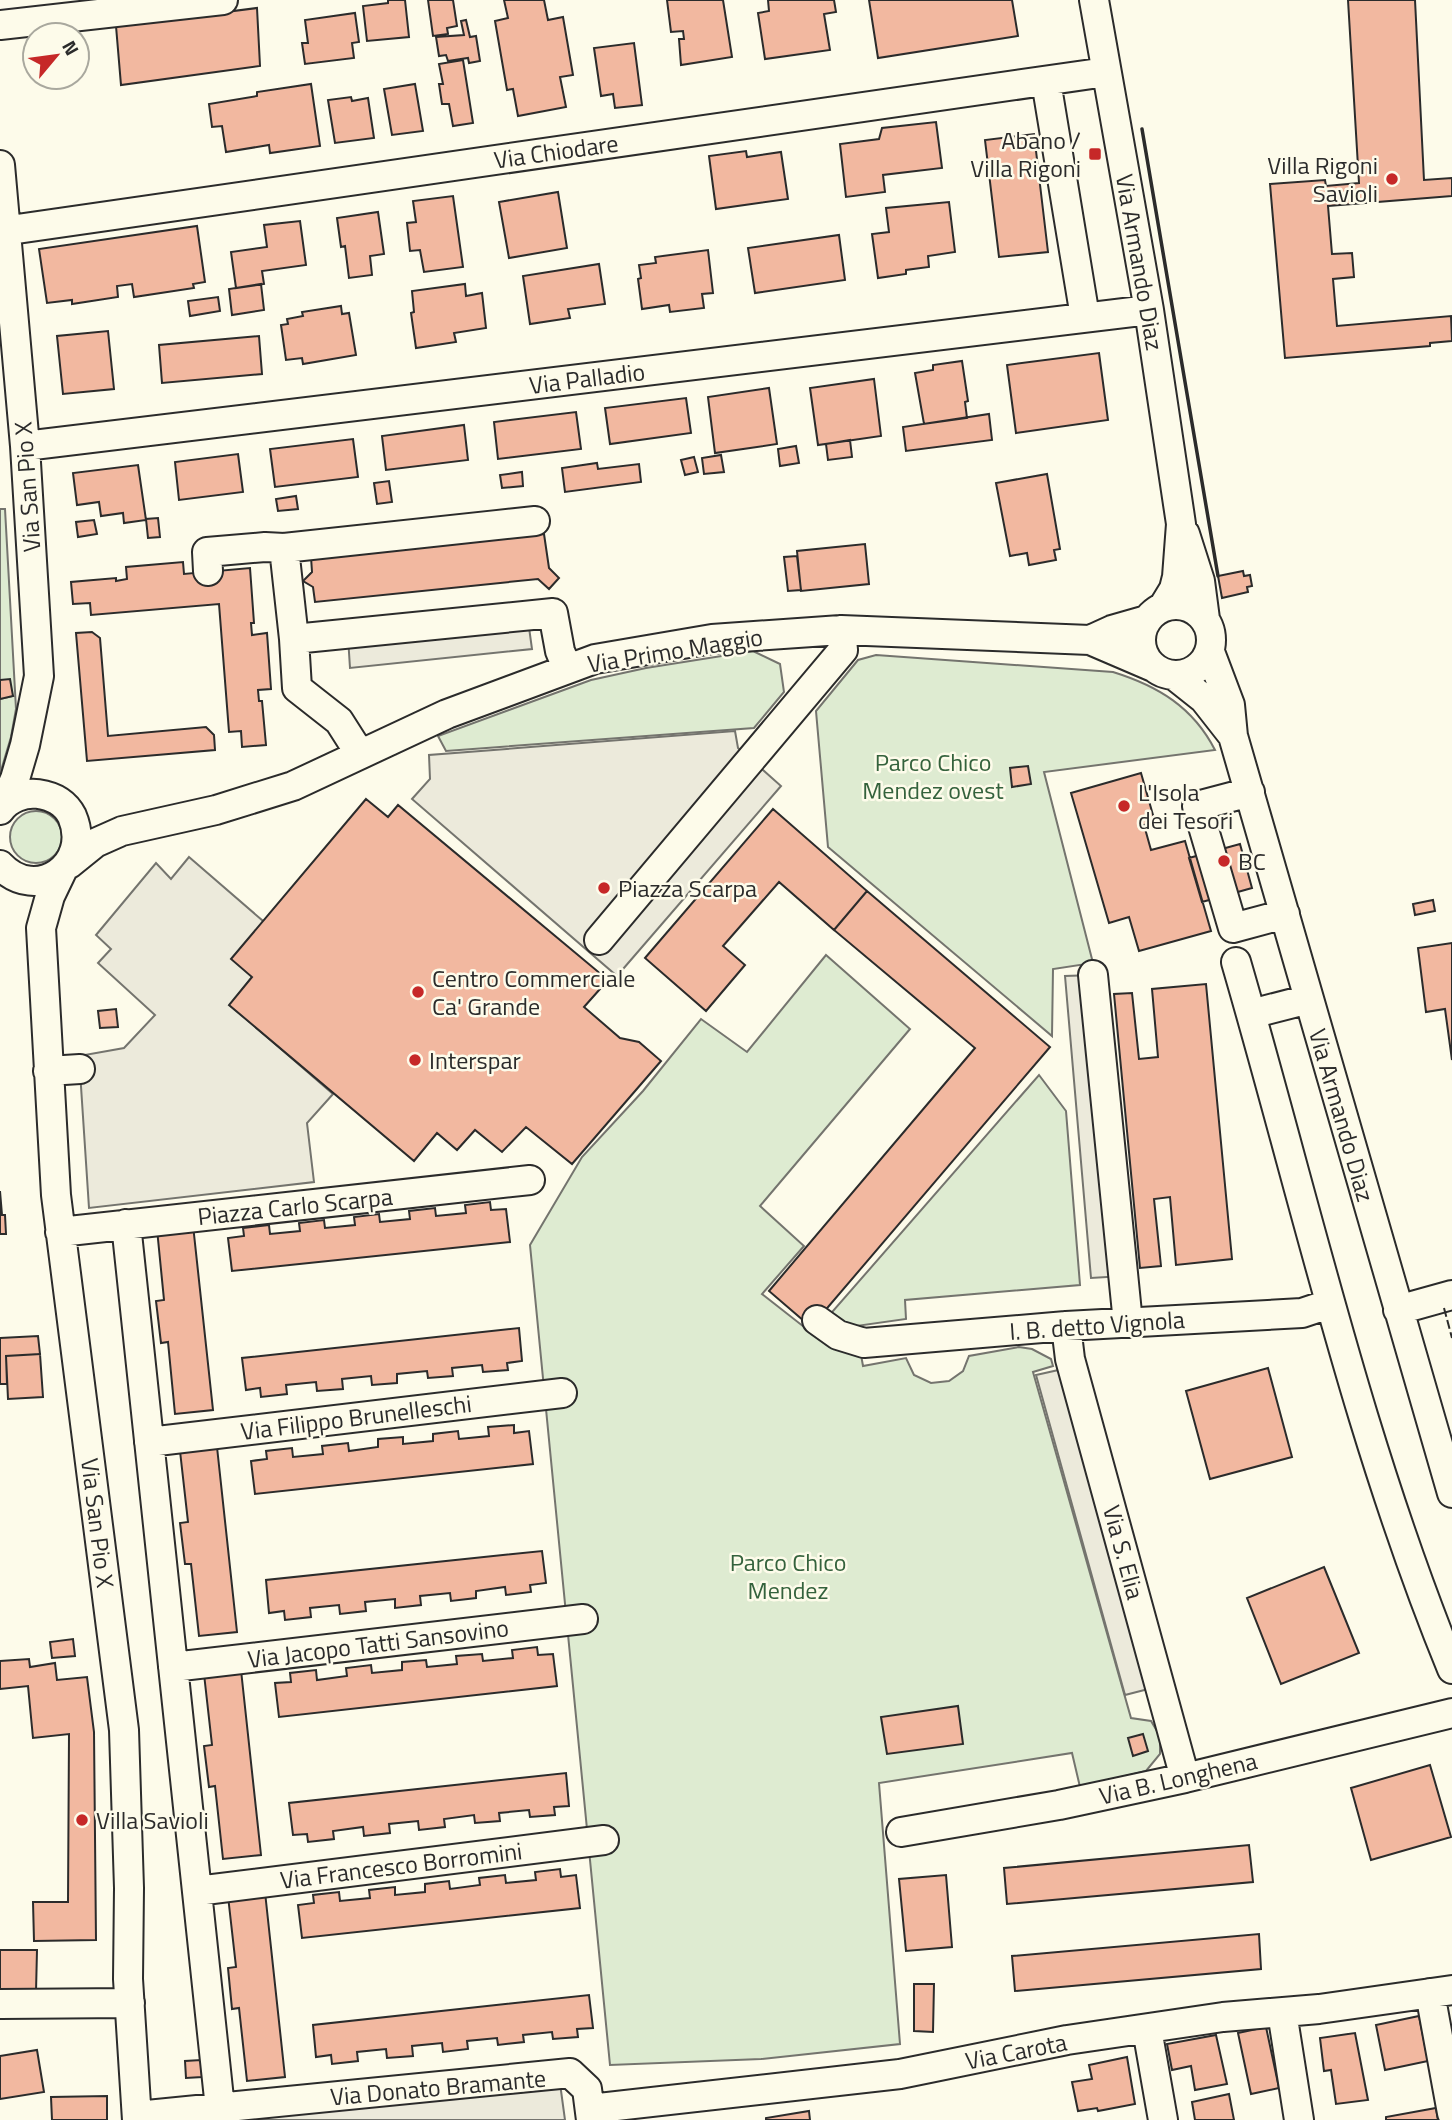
<svg xmlns="http://www.w3.org/2000/svg" width="1452" height="2120" font-family="'Titillium Web',sans-serif">
<style>
.green{fill:#deebd1;stroke:#74746e;stroke-width:2}
.parking{fill:#eceadb;stroke:#74746e;stroke-width:2}
.building{fill:#f2b8a0;stroke:#2b2b2b;stroke-width:2}
.lines{fill:none;stroke-linecap:round;stroke-linejoin:round}
.minor-casing{stroke:#2b2b2b;stroke-width:32}
.minor{stroke:#fdfbea;stroke-width:28}
.fence{stroke:#2b2b2b;stroke-width:2;stroke-dasharray:9 3.5;stroke-linecap:butt}
.wall{stroke:#2b2b2b;stroke-width:3.5}
.poi-dot{fill:#c62828;stroke:#fdfbea;stroke-width:2.5}
.labels{text-anchor:middle;dominant-baseline:central;stroke-width:5;stroke-linejoin:round;paint-order:stroke}
.poi-label{font-size:24px;fill:#2b2b2b;stroke:#fdfbea;text-anchor:start}
.street-label{font-size:24px;fill:#2b2b2b;stroke:#fdfbea}
.park-label{font-size:24px;fill:#34623c;stroke:#fdfbea}
</style>
<rect width="100%" height="100%" fill="#fdfbea"/>
<path class="green" d="M0 509H5L16 709 11 737 0 774V699L13 696 0 680Z
M753 651 780 664 784 692 754 728 446 751 438 736 591 680 646 668Z
M876 655 1113 672C1158 686 1193 707 1215 750L1044 772 1093 963 1053 969 1052 1036 828 847 816 711 858 660Z
M10 837a26 26 0 1 1 52 0a26 26 0 1 1-52 0Z
M826 955 910 1029 760 1206 804 1246 762 1294 813 1334 1039 1075 1066 1111 1080 1285 905 1300 906 1319 856 1326 863 1366 906 1358 914 1375 931 1383 949 1381 963 1371 969 1356 1019 1347 1032 1349 1051 1359 1053 1366 1033 1372 1131 1718 1151 1721 1160 1736V1754L1146 1771 1080 1787 1072 1753 879 1783 900 2044 761 2059 610 2065 530 1245 582 1157 643 1091 701 1019 747 1052Z"/>
<path class="parking" d="M528 620 532 649 350 668 348 637Z
M735 731 738 748 781 786 617 976 412 799 430 779 429 755Z
M189 857 263 921 252 977 230 1005 333 1094 307 1123 314 1182 89 1208 79 1056 124 1048 155 1015 98 963 111 949 96 935 156 863 171 879Z
M1093 975 1123 1276 1091 1278 1065 976Z
M1072 1367 1160 1686 1125 1695 1036 1375Z
M559 2076 565 2120H211Z"/>
<path class="building" d="M388 0H405L409 37 367 41 363 6 388 3Z
M428 0H453L457 26 447 28 448 34 433 36Z
M504 0H544L548 20 563 17 573 75 560 77 566 107 518 116 513 89 507 90 495 21 508 18Z
M667 0H723L732 57 681 65 679 39H684L683 31 671 32Z
M768 0H834L836 12 824 14 830 50 765 59 758 13 769 11Z
M869 0H1012L1018 36 878 58Z
M1348 0H1415L1424 180 1452 178V196L1328 206 1332 254 1352 253 1354 277 1333 279 1337 326 1451 316 1452 341 1430 343V346L1285 358 1270 184 1325 180 1326 186 1359 183Z
M257 8 260 66 121 85 116 26Z
M355 13 359 42 352 43 354 58 305 64 302 43H308L305 20Z
M466 20 470 37 476 36 480 61 469 63 468 58 448 61 446 55 439 56 436 37 464 35 461 21Z
M634 43 642 105 615 108 613 94 601 96 594 48Z
M463 60 473 123 453 126 449 104H442L439 84H443L439 64Z
M311 84 320 146 270 153 269 145 226 152 222 126 212 127 209 104 257 96V92Z
M415 84 423 131 392 135 384 89Z
M351 97 352 101 368 98 374 138 335 143 328 100Z
M936 122 942 168 883 175 885 192 846 197 840 144 879 139 882 128Z
M1034 134 1048 252 999 257 985 140Z
M746 151 747 157 781 152 788 199 716 209 709 156Z
M558 192 567 248 509 258 499 202Z
M453 196 463 267 424 272 420 250 410 251 407 223 416 222 413 201Z
M949 202 955 252 928 256 929 267 906 270V274L878 278 872 234 889 232 886 208Z
M378 212 384 254 370 256 372 275 349 278 345 246 341 247 337 218Z
M300 221 306 265 262 271 264 284 236 288 231 252 267 247 264 225Z
M197 226 205 282 193 284 194 288 134 297 132 284 117 286 118 297 72 304V300L47 303 39 249Z
M839 235 845 280 755 293 748 248Z
M708 250 713 293 702 294 704 308 670 312 669 305 642 309 638 279 641 278 639 265 656 263 655 257Z
M599 264 605 304 568 309 570 318 530 324 523 276Z
M261 284 264 310 232 315 229 289Z
M465 284 466 296 482 293 486 328 454 333 456 342 416 348 411 313 414 312 412 291Z
M218 297 220 311 190 316 188 301Z
M341 306 342 314 349 313 356 355 303 364 302 358 286 360 281 325 288 324 287 319 303 316 302 312Z
M108 331 114 389 63 394 57 336Z
M259 336 262 374 162 383 159 345Z
M1099 353 1108 420 1016 433 1007 365Z
M962 361 968 401 965 402 967 418 924 424 915 373 933 370V365Z
M874 379 881 436 818 445 810 388Z
M769 388 777 444 715 453 708 397Z
M686 398 691 433 610 444 605 408Z
M576 412 581 449 498 459 494 422Z
M989 414 992 440 906 451 903 427Z
M464 425 468 460 386 470 382 436Z
M353 439 358 477 275 487 270 449Z
M850 440 852 457 828 460 826 444Z
M796 446 799 463 780 466 778 449Z
M238 454 243 492 179 500 175 462Z
M721 455 724 472 704 474 702 458Z
M694 457 698 472 685 475 681 460Z
M597 463 598 469 639 464 641 482 565 492 562 468Z
M138 465 146 520 124 523 123 513 101 516 99 502 77 505 73 473Z
M522 472 523 486 502 488 500 475Z
M1047 474 1060 549 1054 550 1056 560 1029 565 1027 553 1010 556 996 483Z
M389 481 392 502 377 504 374 483Z
M296 496 298 509 278 511 276 499Z
M158 518 160 537 148 538 146 519Z
M94 520 97 534 78 537 76 522Z
M544 534 549 568 559 578 549 589 538 579 315 602 313 587 303 581 312 572 311 557Z
M865 544 869 584 801 591 797 551Z
M797 556 801 590 788 591 784 557Z
M183 562 184 574 250 568 254 623H251L252 635 267 633 271 689 258 690 259 701H262L266 745 242 747 241 731 229 732 219 604 91 615 90 603 73 604 71 582 116 578V581L127 579 126 567Z
M1243 571 1244 576 1250 575 1252 586 1247 587 1248 592 1222 598 1218 576Z
M92 632 100 638 108 736 206 727 214 735 215 750 87 761 76 633Z
M10 679 13 696 0 699V680Z
M1028 766 1031 784 1012 787 1010 768Z
M1141 773 1155 822 1144 825 1151 850 1185 841 1211 931 1139 951 1129 917 1109 923 1071 793Z
M366 799 388 817 398 805 608 980 584 1007 620 1038 639 1042 661 1061 572 1164 526 1127 502 1152 475 1130 457 1150 437 1133 414 1161 229 1005 252 977 231 959Z
M773 809 867 891 834 930 779 882 723 946 745 965 706 1011 645 958Z
M1240 844 1252 888 1202 902 1189 858Z
M867 891 1050 1047 811 1327 769 1291 975 1048 834 930Z
M1433 900 1435 911 1415 915 1413 904Z
M1452 943V1060L1445 1009 1426 1012 1418 948Z
M1206 984 1232 1259 1176 1265 1170 1197 1154 1199 1161 1266 1140 1268 1114 994 1132 993 1139 1059 1158 1057 1152 989Z
M116 1009 118 1027 100 1028 98 1011Z
M0 1191 2 1215H5L6 1234H0Z
M490 1202 491 1210 506 1209 510 1242 232 1271 228 1238 244 1236 243 1228 269 1225 270 1234 300 1231 299 1223 324 1220 325 1228 355 1225 354 1217 379 1214 380 1222 410 1219 409 1211 435 1208 436 1216 466 1213 465 1205Z
M193 1225 213 1410 175 1414 168 1342 161 1343 156 1301 164 1300 157 1229Z
M519 1328 522 1361 507 1363 508 1370 483 1372 482 1365 452 1368 453 1376 428 1378 427 1371 397 1374V1383L372 1385 371 1376 342 1379 343 1389 317 1391 316 1382 286 1385 287 1394 261 1397 260 1388 246 1390 242 1358Z
M38 1336 40 1354 6 1356 7 1384H0V1338Z
M40 1354 43 1397 8 1399 6 1356Z
M1268 1368 1292 1457 1210 1479 1186 1391Z
M514 1425V1433L529 1431 533 1464 255 1494 251 1461 267 1459 266 1451 292 1448 293 1457 323 1454 322 1446 348 1443 349 1451 378 1447V1439L403 1437V1444L433 1441V1434L458 1431 459 1439 489 1436 488 1427Z
M217 1447 237 1632 199 1636 191 1564H185L180 1523 188 1522 180 1451Z
M542 1551 546 1583 530 1585 531 1592 506 1595 505 1587 476 1591V1598L451 1601 450 1593 420 1596 421 1605 395 1608V1599L365 1602 366 1611 340 1614 339 1605 310 1608 311 1617 285 1620 284 1611 269 1613 266 1580Z
M1324 1567 1359 1653 1281 1684 1247 1598Z
M73 1639 75 1656 52 1658 50 1642Z
M537 1647 538 1655 553 1654 557 1686 279 1717 275 1683 291 1682 290 1673 316 1670 317 1680 347 1676 346 1668 371 1665 372 1673 402 1670V1662L426 1660 427 1667 457 1664 456 1656 482 1654 483 1661 513 1658 512 1650Z
M29 1659 30 1667 55 1663 57 1680 87 1677 94 1732 96 1940 34 1941 33 1902H68L69 1734 33 1738 28 1686 0 1689V1661Z
M241 1670 261 1855 223 1859 215 1786 209 1787 204 1746 212 1745 204 1674Z
M958 1706 963 1744 887 1754 881 1717Z
M1143 1734 1148 1751 1133 1756 1128 1738Z
M1430 1765 1451 1837 1371 1860 1351 1788Z
M566 1773 569 1806 554 1807 555 1815 530 1817 529 1810 499 1813 500 1821 475 1823 474 1815 444 1819 445 1827 419 1830 418 1821 389 1824 390 1833 364 1836 363 1827 333 1831 334 1839 308 1842 307 1834 293 1835 289 1803Z
M1249 1845 1253 1882 1007 1904 1004 1868Z
M560 1869 561 1877 576 1875 580 1908 302 1938 298 1905 314 1903 313 1895 339 1892 340 1901 370 1898 369 1890 395 1887V1895L425 1892V1884L449 1881 450 1889 480 1885 479 1878 505 1875 506 1883 536 1880 535 1872Z
M946 1875 952 1947 906 1951 899 1879Z
M265 1892 285 2077 247 2081 239 2008 232 2009 228 1968 236 1967 228 1896Z
M1259 1934 1261 1969 1015 1991 1012 1956Z
M0 1950H37L36 1992H0Z
M914 1984H934L933 2032 914 2031Z
M589 1995 593 2028 577 2029 578 2037 553 2039 552 2032 523 2035 524 2042 498 2045 497 2038 467 2041 468 2049 443 2052 442 2043 412 2046 413 2056 387 2058 386 2049 357 2052 358 2061 332 2064 331 2055 316 2057 313 2025Z
M1419 2016 1428 2061 1385 2070 1376 2025Z
M1266 2027 1279 2088 1251 2094 1238 2033Z
M1355 2033 1368 2100 1336 2104 1331 2070 1324 2071 1320 2038Z
M1216 2035 1227 2084 1195 2090 1191 2066 1172 2070 1167 2044Z
M37 2050 44 2092 0 2099V2056Z
M1127 2057 1135 2104 1098 2111 1097 2108 1078 2111 1072 2082 1092 2079 1089 2065Z
M201 2060 202 2077 186 2078 185 2061Z
M1229 2094 1234 2120H1195L1192 2102Z
M107 2096V2120H52L51 2097Z
M1436 2108 1438 2120H1386V2117Z
M809 2111 810 2120H766V2118Z"/>
<g class="lines">
<g class="minor-casing">
<path id="minor" d="M1094 0 1149 310 1181 524 1177 577 1174 589 1163 607
M0 25 223 0
M1046 81 1085 317
M0 165 25 446 39 676 25 745 15 779 4 804
M7 232 17 229 1106 72
M25 446 1149 310
M1185 534 1200 581 1205 619
M284 548 294 639
M208 571 207 552 265 547 284 548 535 521
M1141 640a35 35 0 1 1 70 0a35 35 0 1 1-70 0Z
M1090 640 1112 630 1147 620
M1210 652 1230 705 1233 736 1452 1493
M1175 676 1204 699 1233 736
M360 754 339 721 297 688 294 639 553 613 560 651 567 668
M1250 792 1197 806 1233 928 1285 914
M0 810C8 799 24 792 38 794 52 796 65 802 72 816 93 865 36 904 0 865
M69 864 95 843 122 831 216 810 293 786 447 714 595 659 712 639 841 630 1090 640 1153 667
M62 871 50 896 41 928 56 1195 124 1730 129 1888 128 1979 137 2120
M599 940 843 650 841 630
M1236 962C1305 1199 1358 1440 1452 1669
M1093 975 1128 1323
M1251 1014 1309 999
M48 1071 80 1069
M126 1224 220 2108
M60 1232 530 1180
M1398 1310 1452 1295
M817 1320 838 1335 864 1343 1066 1326 1302 1313 1329 1304
M1066 1326 1070 1359 1185 1778
M149 1442 562 1393
M173 1667 583 1619
M901 1832 1059 1805 1185 1778 1452 1713
M197 1891 604 1840
M1430 1993 1452 2113
M0 2004 130 2003
M1282 2012 1299 2120
M1147 2029 1163 2120
M590 2109 900 2074 1067 2040 1223 2017 1319 2009 1452 1990
M137 2116 570 2073 587 2089 591 2120"/>
</g>
<use href="#minor" class="minor"/>
<path class="fence" d="M1444 1308 1452 1338"/>
<path class="wall" d="M1142 129 1218 576"/>
</g>
<g class="poi-dot">
<rect x="1088" y="147" width="14" height="14" rx="3.5"/>
<circle cx="1392" cy="179" r="7"/>
<circle cx="1124" cy="806" r="7"/>
<circle cx="1224" cy="861" r="7"/>
<circle cx="604" cy="888" r="7"/>
<circle cx="418" cy="992" r="7"/>
<circle cx="415" cy="1060" r="7"/>
<circle cx="82" cy="1820" r="7"/>
</g>
<g class="labels">
<g class="poi-label">
<text x="1081" y="140" text-anchor="end">Abano /<tspan x="1081" dy="28">Villa Rigoni</tspan></text>
<text x="1378" y="165" text-anchor="end">Villa Rigoni<tspan x="1378" dy="28">Savioli</tspan></text>
<text x="1138" y="792">L'Isola<tspan x="1138" dy="28">dei Tesori</tspan></text>
<text x="1238" y="861">BC</text>
<text x="618" y="888">Piazza Scarpa</text>
<text x="432" y="978">Centro Commerciale<tspan x="432" dy="28">Ca' Grande</tspan></text>
<text x="429" y="1060">Interspar</text>
<text x="96" y="1820">Villa Savioli</text>
</g>
<g class="street-label">
<text transform="translate(556 151) rotate(-8)">Via Chiodare</text>
<text transform="translate(1140 262) rotate(80)">Via Armando Diaz</text>
<text transform="translate(587 378) rotate(-7)">Via Palladio</text>
<text transform="translate(27 487) rotate(-94)">Via San Pio X</text>
<text transform="translate(675 650) rotate(-9)">Via Primo Maggio</text>
<text transform="translate(1342 1115) rotate(74)">Via Armando Diaz</text>
<text transform="translate(295 1206) rotate(-6)">Piazza Carlo Scarpa</text>
<text transform="translate(1097 1325) rotate(-4)">I. B. detto Vignola</text>
<text transform="translate(356 1417) rotate(-7)">Via Filippo Brunelleschi</text>
<text transform="translate(98 1523) rotate(83)">Via San Pio X</text>
<text transform="translate(1124 1552) rotate(75)">Via S. Elia</text>
<text transform="translate(378 1643) rotate(-7)">Via Jacopo Tatti Sansovino</text>
<text transform="translate(1178 1778) rotate(-13)">Via B. Longhena</text>
<text transform="translate(401 1865) rotate(-7)">Via Francesco Borromini</text>
<text transform="translate(1016 2051) rotate(-11)">Via Carota</text>
<text transform="translate(438 2087) rotate(-5)">Via Donato Bramante</text>
</g>
<g class="park-label">
<text x="933" y="762">Parco Chico<tspan x="933" dy="28">Mendez ovest</tspan></text>
<text x="788" y="1562">Parco Chico<tspan x="788" dy="28">Mendez</tspan></text>
</g>
</g>
<g transform="translate(56 56) rotate(61)"><circle r="33" fill="#fdfbea" stroke="#a9a89e" stroke-width="2"/>
<path d="M0-5L12 26L0 18L-12 26Z" fill="#c62828"/>
<text y="-10" font-size="19" font-weight="bold" text-anchor="middle" fill="#2b2b2b">N</text>
</g>
</svg>
